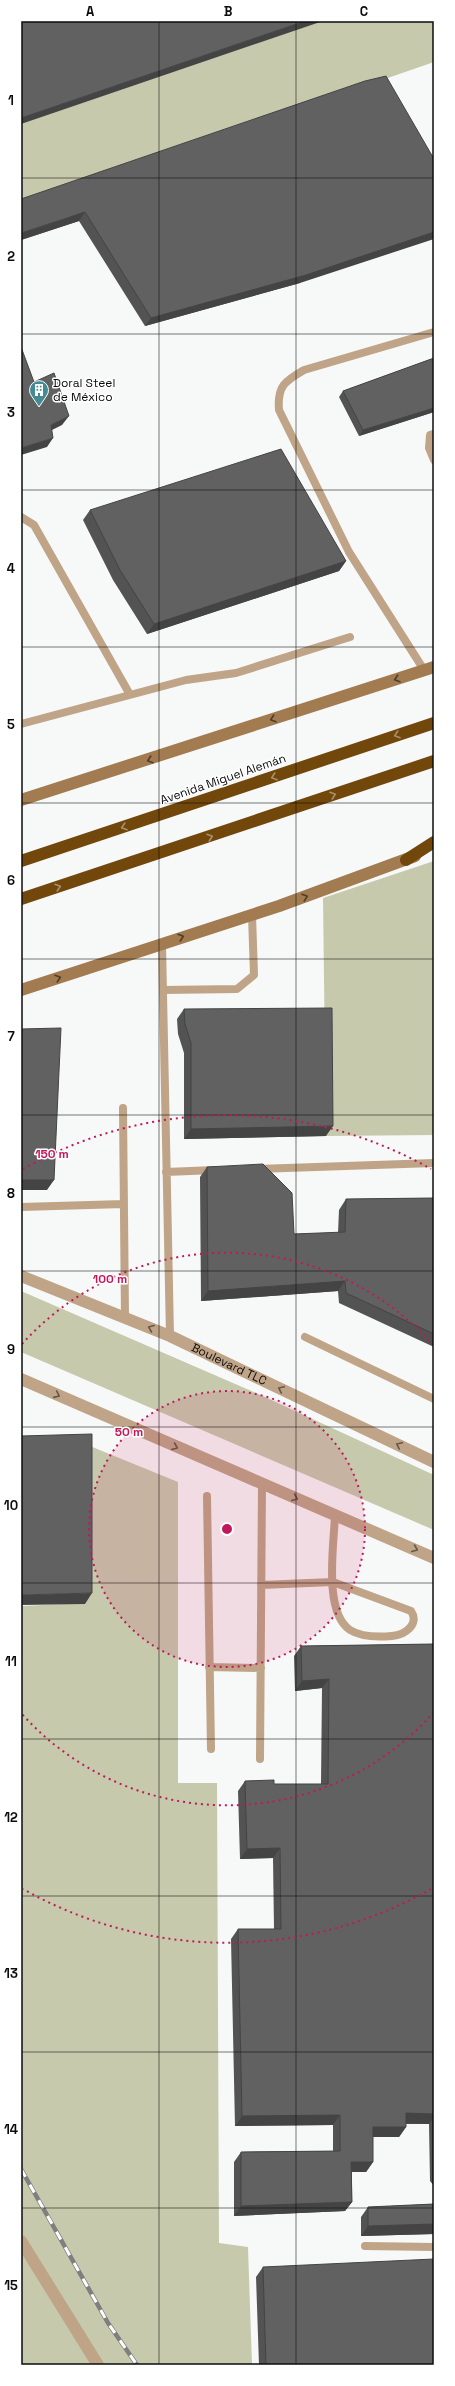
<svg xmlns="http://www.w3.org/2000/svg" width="455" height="2386" font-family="'Space Grotesk',sans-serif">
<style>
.green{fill:#c7c9ac}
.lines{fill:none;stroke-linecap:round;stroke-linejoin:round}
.lane{stroke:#bfa487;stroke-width:8}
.street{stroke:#bfa487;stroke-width:12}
.secondary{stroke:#a27b50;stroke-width:12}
.highway{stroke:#72470c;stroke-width:12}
.rail-casing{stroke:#7e7f7f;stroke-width:4.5}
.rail{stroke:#fff;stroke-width:3;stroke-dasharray:9;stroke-linecap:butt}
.wall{fill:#545354}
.shaded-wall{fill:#454445}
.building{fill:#626162;stroke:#454445}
.oneway{stroke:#4f3e2b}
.oneway2{stroke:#aa916d}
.oneway3{stroke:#65584a}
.grid{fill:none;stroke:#0b0c0c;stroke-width:1;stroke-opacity:0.55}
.ring{fill:none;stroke:#c2185b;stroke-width:2;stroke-dasharray:2 4}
.labels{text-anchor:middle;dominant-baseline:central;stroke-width:3;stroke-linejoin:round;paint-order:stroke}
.poi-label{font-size:12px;fill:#0b0c0c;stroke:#fff;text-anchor:start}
.street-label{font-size:12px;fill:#0b0c0c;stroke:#fff}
.centre{fill:#c2185b;stroke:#fff;stroke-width:2}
.ring-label{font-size:12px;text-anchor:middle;font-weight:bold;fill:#c2185b;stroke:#fff;stroke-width:3;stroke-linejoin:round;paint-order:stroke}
.neatline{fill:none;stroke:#0b0c0c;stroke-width:1.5}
.grid-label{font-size:13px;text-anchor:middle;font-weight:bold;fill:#0b0c0c}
</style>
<rect width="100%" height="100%" fill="#f7f8f8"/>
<path class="green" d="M21 21H434V62L21 205Z
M434 861V1135L326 1136 323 898Z
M21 1291 256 1393 434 1475V1530L21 1352Z
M85 1444 178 1482V1783H217L219 2243 248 2247 252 2365H21V1606L85 1603Z"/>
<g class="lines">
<path class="lane" d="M434 434 430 435 429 448 434 460
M21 517 34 525 129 693
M424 670 349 552 279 410C277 386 285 381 304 370L434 332
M21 724 186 680 236 673 350 637
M162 944 170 1336
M163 990 237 989 254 975 252 915
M123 1108 125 1318
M257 1169 434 1163
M166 1172 215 1170
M21 1207 124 1204
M305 1337 434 1399
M207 1496 211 1749
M261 1585 333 1582 411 1611C420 1624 405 1635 392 1636 380 1637 361 1637 350 1630 323 1612 334 1544 335 1515
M209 1667 261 1668
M260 1759 262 1484
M365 2246 434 2247"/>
<g class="street">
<path id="s1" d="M21 1276 170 1336 434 1462"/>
<path d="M21 1379 434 1558"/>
<path d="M21 2241 98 2365"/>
</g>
<path class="secondary" d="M21 800 434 667
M21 990 279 906 415 856"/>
<path class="highway" d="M406 860 434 842
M21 861 434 723
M21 899 434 761"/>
<g class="rail-casing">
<path id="rail" d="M21 2169 108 2323 137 2365"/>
</g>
<use href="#rail" class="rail"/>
</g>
<path class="wall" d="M365 81 300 283 145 326 79 221 21 240Z
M434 358V412L359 436 339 397 343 391Z
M90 510 346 561 339 571 147 634 113 580 83 520Z
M184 1009 326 1136 184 1139V1053L178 1034 177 1019Z
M207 1167 294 1234 338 1233 339 1210 346 1199 434 1198V1347L339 1303 338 1291 201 1301 200 1177Z
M434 1644V2186L430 2181 429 2124H406V2127L399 2137H373V2162L366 2172H352V2202L345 2211 234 2216V2162L241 2152 333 2151V2125L235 2126 231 1939 238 1929H274L273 1858 240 1859 238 1791 245 1781 274 1784H321L322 1688 295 1691 294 1656 301 1646Z
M434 2204V2234L361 2236V2217L368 2207Z
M263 2267 434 2365H259L256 2277Z"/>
<path class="shaded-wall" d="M305 21H323L21 124V118Z
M85 212 79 221 21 240V233Z
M434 232V239L300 283 145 326 151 318Z
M434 408V412L359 436 363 430Z
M69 416 62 425 44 434 51 425Z
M53 438 47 447 21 455V448Z
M346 561 339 571 147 634 154 624Z
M333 1126 326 1136 184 1139 191 1129Z
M21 1180H54L47 1190H21Z
M345 1281 338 1291 201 1301 208 1291Z
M92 1593 85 1604 21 1605V1595Z
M329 1679 322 1688 295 1691 302 1681Z
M280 1848 273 1858 240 1859 247 1849Z
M406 2113 434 2114V2117L429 2124 399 2123Z
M340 2115 333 2125 235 2126 242 2116Z
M373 2127H406L399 2137H366Z
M351 2162H373L366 2172H344Z
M352 2202 345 2211 234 2216 241 2206Z
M434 2224V2234L361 2236 368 2226Z"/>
<path class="building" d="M21 21H305L21 118Z
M386 76 434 159V232L306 275 151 318 85 212 21 233V199L365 81Z
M21 347 34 382 54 373 69 416 51 425 53 438 21 448Z
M434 358V408L363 430 343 391Z
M281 449 346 561 154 624 120 570 90 510Z
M332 1008 333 1126 191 1129V1043L185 1024 184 1009Z
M61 1028 54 1180H21V1029Z
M263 1164 292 1193 294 1234 345 1232 346 1199 434 1198V1334L346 1293 345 1281 208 1291 207 1167Z
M92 1434V1593L21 1595V1436Z
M434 1644V2114L406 2113V2127H373V2162H351L352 2202 241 2206V2152L340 2151V2115L242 2116 238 1929H281L280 1848 247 1849 245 1781 274 1780V1784H328L329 1679 302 1681 301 1646Z
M434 2204V2224L368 2226V2207Z
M434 2259V2365H266L263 2267Z"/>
<defs><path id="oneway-chevron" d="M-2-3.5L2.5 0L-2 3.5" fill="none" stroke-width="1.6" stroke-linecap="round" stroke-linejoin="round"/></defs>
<g class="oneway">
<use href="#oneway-chevron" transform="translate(397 679) rotate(162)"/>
<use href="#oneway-chevron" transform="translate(273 719) rotate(162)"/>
<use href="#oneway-chevron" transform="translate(150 760) rotate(162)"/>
<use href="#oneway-chevron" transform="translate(305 897) rotate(-19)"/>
<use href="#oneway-chevron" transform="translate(181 937) rotate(-18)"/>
<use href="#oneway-chevron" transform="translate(58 978) rotate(-18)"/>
</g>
<g class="oneway2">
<use href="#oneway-chevron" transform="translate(397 735) rotate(161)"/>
<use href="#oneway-chevron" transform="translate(274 777) rotate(161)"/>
<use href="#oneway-chevron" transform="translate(333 795) rotate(-19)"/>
<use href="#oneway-chevron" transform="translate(124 827) rotate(162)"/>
<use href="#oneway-chevron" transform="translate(210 837) rotate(-19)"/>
<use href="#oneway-chevron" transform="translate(58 887) rotate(-18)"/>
</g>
<g class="oneway3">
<use href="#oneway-chevron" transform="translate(151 1328) rotate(-158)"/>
<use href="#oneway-chevron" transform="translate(281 1389) rotate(-155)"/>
<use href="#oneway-chevron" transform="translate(57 1395) rotate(24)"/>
<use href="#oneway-chevron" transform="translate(399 1445) rotate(-155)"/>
<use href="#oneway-chevron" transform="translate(175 1447) rotate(23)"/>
<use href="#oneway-chevron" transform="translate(295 1498) rotate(23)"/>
<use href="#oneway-chevron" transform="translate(415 1549) rotate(23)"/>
</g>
<path class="grid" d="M159 21V2365M296 21V2365M21 178H434M21 334H434M21 490H434M21 647H434M21 803H434M21 959H434M21 1115H434M21 1271H434M21 1427H434M21 1583H434M21 1739H434M21 1896H434M21 2052H434M21 2208H434"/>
<circle cx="227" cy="1529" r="138" fill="#c2185b" fill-opacity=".12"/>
<g class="ring">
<circle cx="227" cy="1529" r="138"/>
<path d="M434 1712A276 276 0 0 1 22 1714M22 1344A276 276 0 0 1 434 1346"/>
<path d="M431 1889A414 414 0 0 1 23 1889M23 1169A414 414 0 0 1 431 1169"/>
</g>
<defs>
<g id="building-pin" transform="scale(1)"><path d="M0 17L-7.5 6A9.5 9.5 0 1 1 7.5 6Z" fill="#438a92" stroke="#fff"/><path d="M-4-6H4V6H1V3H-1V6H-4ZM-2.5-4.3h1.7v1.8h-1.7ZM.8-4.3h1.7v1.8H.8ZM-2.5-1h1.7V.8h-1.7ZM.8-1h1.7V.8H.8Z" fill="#fff"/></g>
</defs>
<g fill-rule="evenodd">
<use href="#building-pin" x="39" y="390"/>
</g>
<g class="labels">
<g class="poi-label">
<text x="53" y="383">Doral Steel<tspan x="53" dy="14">de México</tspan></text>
</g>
<g class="street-label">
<text transform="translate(223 779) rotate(-19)">Avenida Miguel Alemán</text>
<text stroke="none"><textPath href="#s1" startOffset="226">Boulevard TLC</textPath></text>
</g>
</g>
<circle cx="227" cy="1529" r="6" class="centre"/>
<g class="ring-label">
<text x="52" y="1158">150 m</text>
<text x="110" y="1283">100 m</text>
<text x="129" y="1436">50 m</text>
</g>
<rect width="455" height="2386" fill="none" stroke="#ffffff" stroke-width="44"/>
<rect x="22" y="22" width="411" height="2342" class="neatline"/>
<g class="grid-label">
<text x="90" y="16">A</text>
<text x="228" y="16">B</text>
<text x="364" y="16">C</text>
<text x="11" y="105">1</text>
<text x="11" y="261">2</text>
<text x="11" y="417">3</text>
<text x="11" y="573">4</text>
<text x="11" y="729">5</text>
<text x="11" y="885">6</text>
<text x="11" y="1041">7</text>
<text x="11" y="1198">8</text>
<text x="11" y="1354">9</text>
<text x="11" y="1510">10</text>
<text x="11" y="1666">11</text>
<text x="11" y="1822">12</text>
<text x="11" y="1978">13</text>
<text x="11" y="2134">14</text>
<text x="11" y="2290">15</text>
</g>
</svg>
